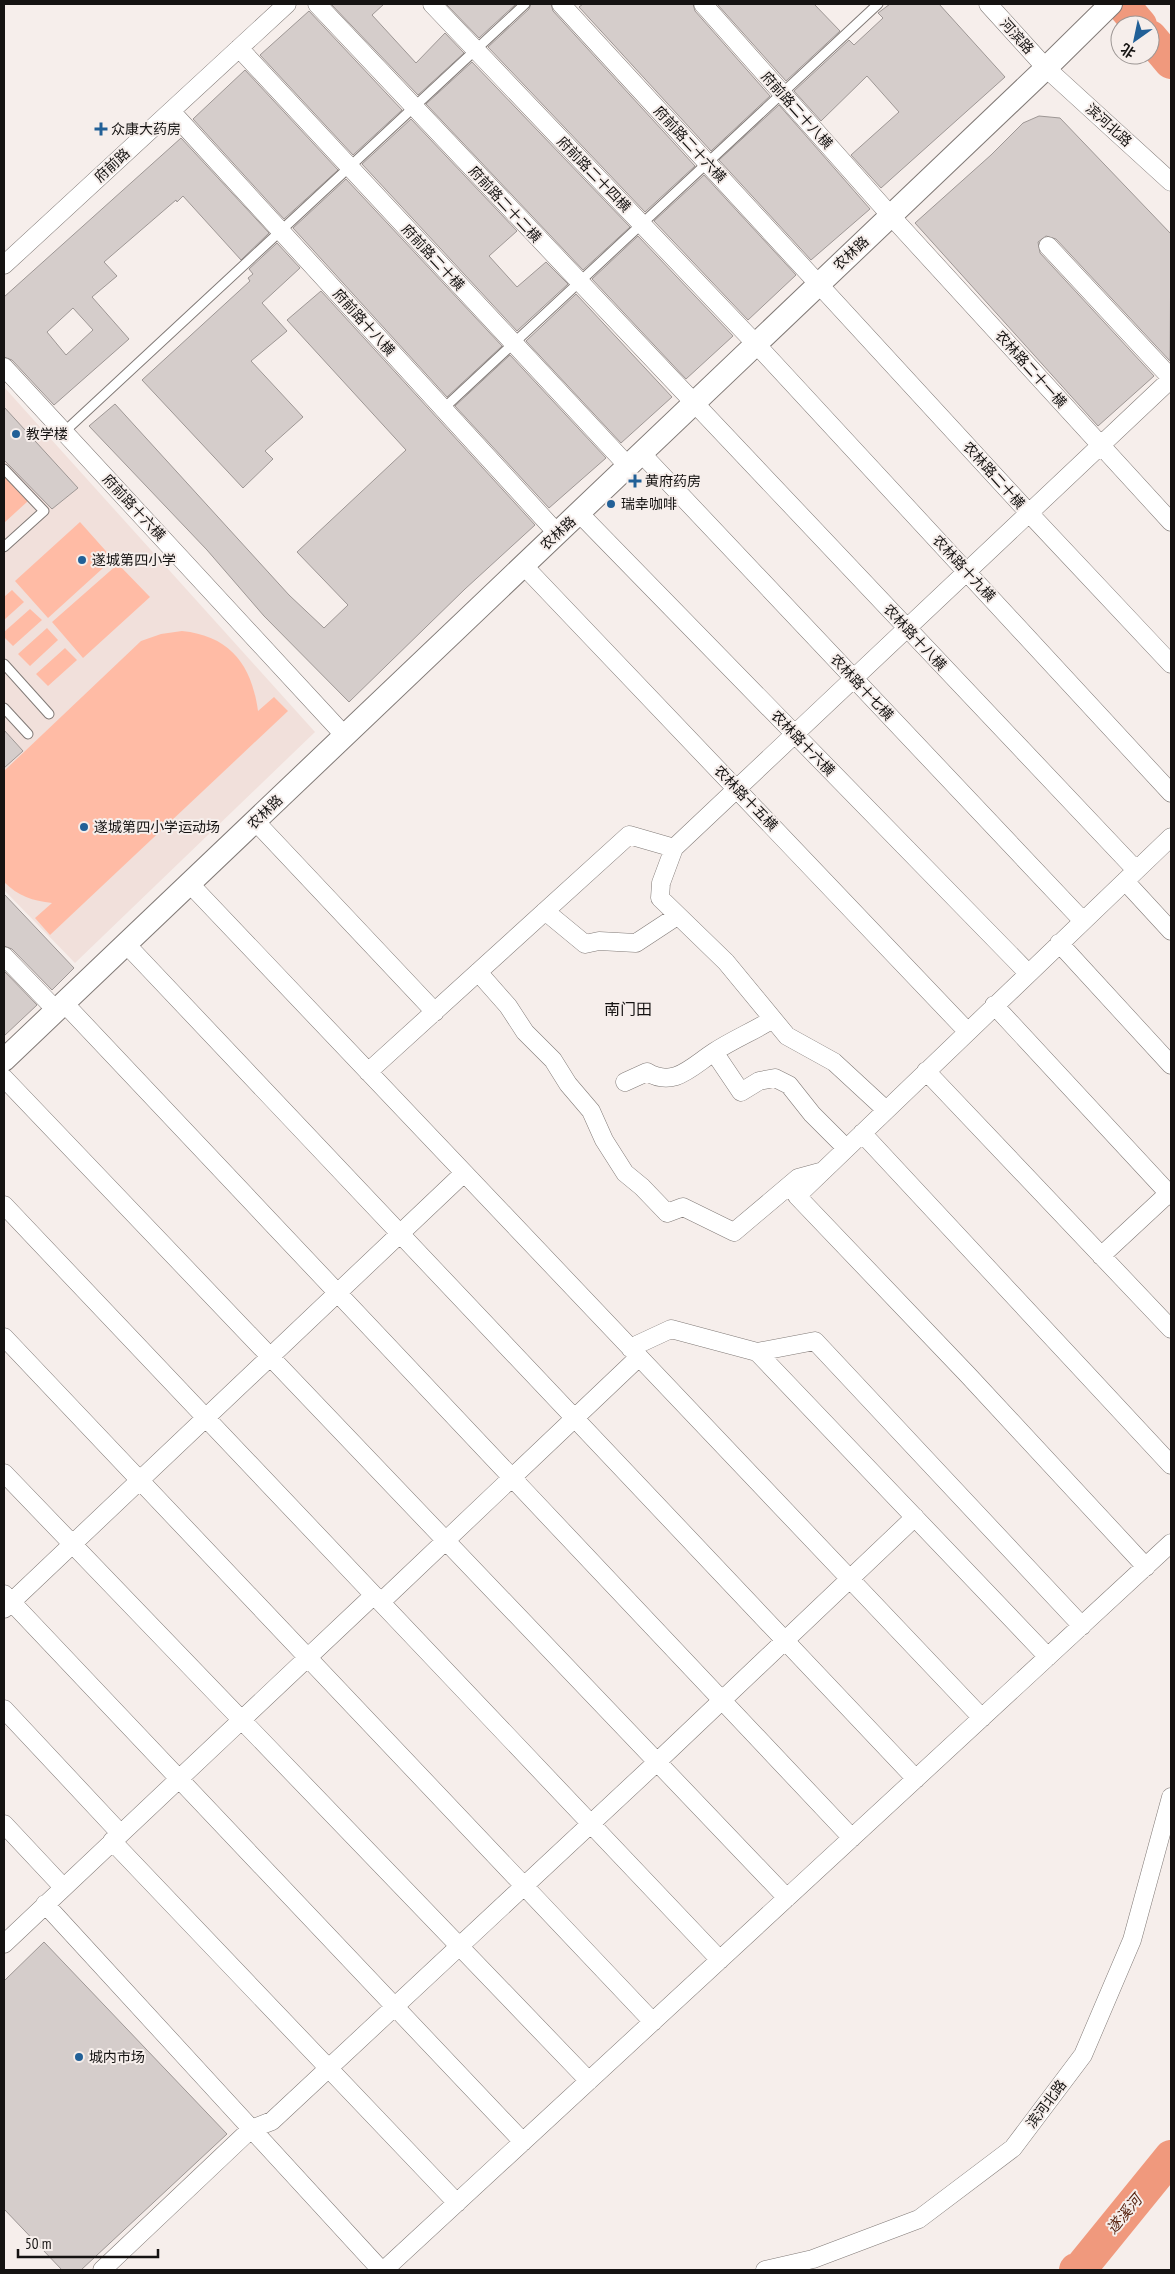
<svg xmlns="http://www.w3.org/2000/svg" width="1175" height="2274" font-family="'PT Sans Narrow','Noto Sans SC',sans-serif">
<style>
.built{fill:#f1e0db}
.green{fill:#ffbba5}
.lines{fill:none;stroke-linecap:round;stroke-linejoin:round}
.river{stroke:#f0997d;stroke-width:34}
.building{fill:#d5cdcb;stroke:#9e9795;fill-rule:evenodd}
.service-casing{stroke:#817a77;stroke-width:11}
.minor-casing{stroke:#817a77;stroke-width:19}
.tertiary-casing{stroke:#817a77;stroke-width:24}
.service{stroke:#fff;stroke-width:9}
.minor{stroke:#fff;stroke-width:18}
.tertiary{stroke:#fff;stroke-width:22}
.poi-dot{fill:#226097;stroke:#f6eeeb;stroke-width:2}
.labels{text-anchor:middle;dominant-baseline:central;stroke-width:4;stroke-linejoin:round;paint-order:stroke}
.street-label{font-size:14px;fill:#151312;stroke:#f6eeeb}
.poi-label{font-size:14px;fill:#151312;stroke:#f6eeeb;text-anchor:start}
.water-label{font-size:15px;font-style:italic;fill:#541e0b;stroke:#f6eeeb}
.quarter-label{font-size:16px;fill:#151312;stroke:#f6eeeb}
</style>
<rect width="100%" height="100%" fill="#f6eeeb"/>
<path class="built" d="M4 387 315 732 75 963 4 890Z"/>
<path class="green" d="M4 476 28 501 4 523Z
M80 522 113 559 48 618 15 581Z
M118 564 150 597 83 658 52 622Z
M12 590 24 602 4 620V597Z
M30 609 42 620 13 646 4 637V632Z
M47 628 58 640 30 666 18 654Z
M182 631C231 636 252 666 258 711L274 697 288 711 50 935 35 918 52 903C33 901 18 896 4 882V771L141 641 161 634Z
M65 648 77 660 48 686 36 674Z"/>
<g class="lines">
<path class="river" d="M1122 4 1140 25
M1150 37 1171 62
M1076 2270 1080 2269 1171 2157"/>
</g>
<path class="building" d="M331 4H384L372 15 416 63 445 33 464 53 418 95Z
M446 4H516L479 38Z
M531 4H551L553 11 695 166 645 212 488 47 529 9Z
M583 4H693L695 11 770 96 711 151 579 7Z
M717 4H814L840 31 786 81Z
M890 4H939L1005 77 881 188 851 155 899 112 867 76 821 121 794 91 849 40 854 45 883 18 878 13Z
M309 11 402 110 353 155 260 55Z
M472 62 630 227 583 270 426 104Z
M245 70 338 170 284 219 193 119Z
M779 105 870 209 811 260 719 160Z
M1039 116 1060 118 1171 234 1170 361 1056 239 1046 236 1038 242 1040 253 1154 376 1098 426 915 223 991 155 1023 123Z
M411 119 517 231 489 256 517 287 546 262 568 284 517 331 362 164Z
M181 138 269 233 241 260 183 196 177 202 176 200 104 262 117 276 92 297 129 339 54 405 12 360 4 357V297ZM73 308 93 330 66 355 47 332Z
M704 175 796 275 748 320 654 221Z
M346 179 502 346 447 397 293 228Z
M638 236 733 336 686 379 592 279Z
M277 243 300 268 262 303 287 331 251 361 303 417 265 451 273 459 243 488 142 380 250 281 248 278 253 274 249 269Z
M321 291 535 525 465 589 349 702 264 616 207 550 89 426 115 404 289 595 324 628 348 605 297 552 406 450 287 320Z
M576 294 672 397 621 443 526 341Z
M510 355 606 458 549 508 455 406Z
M4 407 78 488 52 509 4 460Z
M4 730 23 751 4 768Z
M4 894 74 968 52 990 12 949 4 946Z
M4 971 37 1005 4 1036Z
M44 1942 227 2134 81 2270H62L4 2209V1981Z"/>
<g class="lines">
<g class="service-casing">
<path id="service" d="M443 409 878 4
M64 432 525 4
M4 469 44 511 4 547
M4 664 49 714
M4 708 28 734"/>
</g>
<g class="minor-casing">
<path id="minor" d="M317 4 1136 870
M432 4 756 344 1171 793
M561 4 1029 513 1171 664
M703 4 891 216 1171 522
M988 4 1046 68 1171 182
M239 48 628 466
M171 111 557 533
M1048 246 1171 378
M4 265 287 4
M4 367 345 736
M641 453 1083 921
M579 513 1028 973
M523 565 967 1031
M255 821 435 1012
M674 848 661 883 660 898 726 962 787 1036 834 1062 886 1110
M1125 881 1171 931
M189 883 982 1718
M545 911 585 944 599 941 636 943 677 916
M1059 943 1171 1065
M126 944 916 1779
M4 956 56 1010
M478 972 508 1006 525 1032 553 1060 568 1084 591 1111 604 1140 625 1173 642 1187 667 1213 683 1207 734 1232 798 1178 820 1172
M64 1003 852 1838
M994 1005 1171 1196
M773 1019C754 1031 734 1039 714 1052L741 1092 759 1081 775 1078 789 1085 812 1114 846 1148
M926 1071 1171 1329
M368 1072 629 835 674 848 1171 379
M4 1078 787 1898
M625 1082 647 1072C674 1088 691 1067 714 1052
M862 1133 1171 1465
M4 1205 720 1960
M1101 1256 1171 1191
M4 1337 653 2022
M630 1348 671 1329 757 1352 815 1341 1082 1626
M757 1352 1048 1657
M4 1473 589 2081
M1146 1567 967 1374 797 1196 1171 837
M4 1594 523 2142
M381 1602 639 1357
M4 1609 464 1173
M4 1709 120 1833
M4 1824 63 1887
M112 1841 457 2203
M45 1904 381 2270
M4 1944 374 1595
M102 2270 251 2129 272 2121 657 1762 915 1517
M384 2270 1171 1543
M765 2270 813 2259 919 2219 1013 2148 1083 2055 1132 1940 1171 1797"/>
</g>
<g class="tertiary-casing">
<path id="tertiary" d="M4 1060 1046 68 1111 4"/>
</g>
<use href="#service" class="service"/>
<use href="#minor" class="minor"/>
<use href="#tertiary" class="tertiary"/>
</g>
<g class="poi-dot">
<path d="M98.5 121.5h5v5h5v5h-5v5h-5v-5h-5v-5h5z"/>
<circle cx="16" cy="434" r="5"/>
<path d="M632.5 473.5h5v5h5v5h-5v5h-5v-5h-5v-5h5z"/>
<circle cx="611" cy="504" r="5"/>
<circle cx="82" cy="560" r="5"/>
<circle cx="84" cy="827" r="5"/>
<circle cx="79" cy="2057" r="5"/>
</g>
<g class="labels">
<g class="street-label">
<text transform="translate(1017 36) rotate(48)">河滨路</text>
<text transform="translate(797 110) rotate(48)">府前路二十八横</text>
<text transform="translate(1109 125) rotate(42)">滨河北路</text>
<text transform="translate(690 144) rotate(47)">府前路二十六横</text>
<text transform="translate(112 165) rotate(-43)">府前路</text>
<text transform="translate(594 174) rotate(46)">府前路二十四横</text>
<text transform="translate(505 204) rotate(47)">府前路二十二横</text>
<text transform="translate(851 253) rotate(-43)">农林路</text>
<text transform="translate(433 257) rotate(47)">府前路二十横</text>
<text transform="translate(364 322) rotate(48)">府前路十八横</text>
<text transform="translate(1031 369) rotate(48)">农林路二十一横</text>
<text transform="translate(994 475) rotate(48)">农林路二十横</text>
<text transform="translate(134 507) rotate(47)">府前路十六横</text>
<text transform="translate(558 533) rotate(-43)">农林路</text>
<text transform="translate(964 568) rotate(47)">农林路十九横</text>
<text transform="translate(915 637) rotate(47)">农林路十八横</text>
<text transform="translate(862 687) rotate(47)">农林路十七横</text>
<text transform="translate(803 743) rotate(46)">农林路十六横</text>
<text transform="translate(746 798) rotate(46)">农林路十五横</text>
<text transform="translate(265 812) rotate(-44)">农林路</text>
<text transform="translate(1046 2104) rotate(-53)">滨河北路</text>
</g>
<g class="poi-label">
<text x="111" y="129">众康大药房</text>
<text x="26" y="434">教学楼</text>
<text x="645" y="481">黄府药房</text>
<text x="621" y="504">瑞幸咖啡</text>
<text x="92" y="560">遂城第四小学</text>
<text x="94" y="827">遂城第四小学运动场</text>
<text x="89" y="2057">城内市场</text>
</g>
<g class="water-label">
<text transform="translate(1124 2214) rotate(-50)">遂溪河</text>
</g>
<g class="quarter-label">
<text x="628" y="1009">南门田</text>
</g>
</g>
<rect width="1175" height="2274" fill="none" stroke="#151312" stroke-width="10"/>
<g transform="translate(1135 40) rotate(213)"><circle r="24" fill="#f6eeeb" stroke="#9c9694"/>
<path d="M0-4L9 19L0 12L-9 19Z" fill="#226097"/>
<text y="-8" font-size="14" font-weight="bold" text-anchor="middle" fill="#151312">北</text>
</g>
<path d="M18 2249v8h140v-8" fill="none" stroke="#151312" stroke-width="2.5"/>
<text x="25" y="2249" font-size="15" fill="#151312" stroke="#f6eeeb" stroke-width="4" paint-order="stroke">50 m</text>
</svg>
